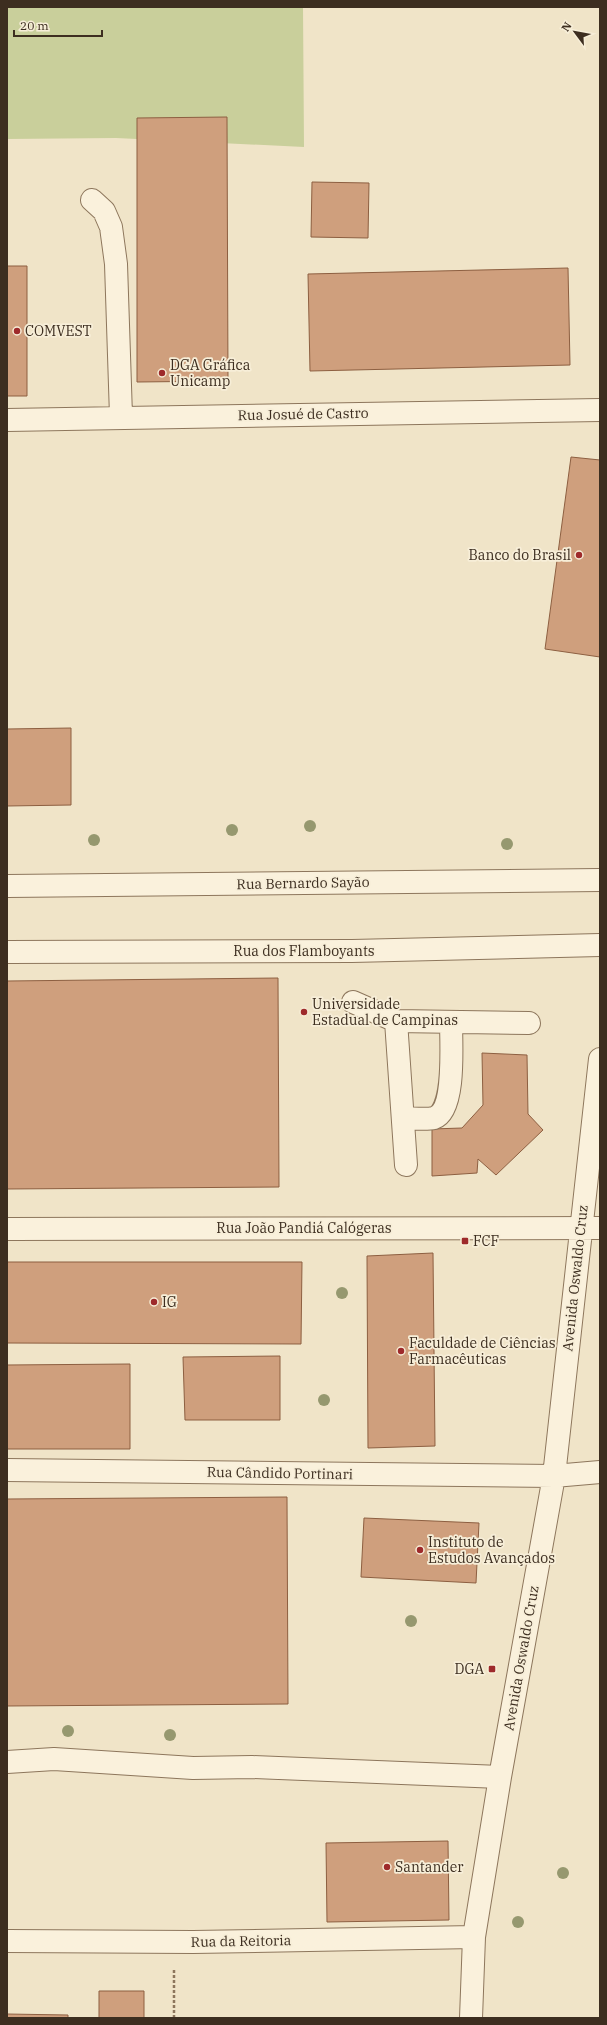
<svg xmlns="http://www.w3.org/2000/svg" width="607" height="2025" font-family="'IBM Plex Serif',serif">
<style>
.green{fill:#c9cf9b}
.building{fill:#cf9f7d;stroke:#8d5f41}
.lines{fill:none;stroke-linecap:round;stroke-linejoin:round}
.minor-casing{stroke:#8d765c;stroke-width:24}
.path{stroke:#8d765c;stroke-width:2.5;stroke-dasharray:3 2;stroke-linecap:butt}
.minor{stroke:#faf1dc;stroke-width:22}
.tree{fill:#96986f}
.poi-dot{fill:#9e2a2b;stroke:#f7eed8;stroke-width:1.5}
.labels{text-anchor:middle;dominant-baseline:central;stroke-width:3.5;stroke-linejoin:round;paint-order:stroke}
.poi-label{font-size:14px;fill:#3d2e20;stroke:#f7eed8;text-anchor:start}
.street-label{font-size:14px;fill:#3d2e20;stroke:#f7eed8}
</style>
<rect width="100%" height="100%" fill="#f0e4c8"/>
<path class="green" d="M7 7H303L304 147 116 138 7 139Z"/>
<path class="building" d="M227 117 228 381 137 382V118Z
M312 182 369 183 368 238 311 237Z
M7 266H27V396H7Z
M568 268 570 365 310 371 308 274Z
M571 457 600 460V657L545 649Z
M71 728V805L7 806V729Z
M278 978 279 1187 7 1189V981Z
M482 1053 527 1055 528 1114 543 1130 496 1175 478 1159 477 1173 432 1176V1129L462 1128 483 1105Z
M433 1253 435 1446 368 1448 367 1256Z
M7 1262H302L301 1344 7 1343Z
M280 1356V1420H185L183 1357Z
M130 1364V1449H7V1365Z
M287 1497 288 1704 7 1706V1499Z
M364 1518 479 1523 476 1583 361 1577Z
M448 1841 449 1920 327 1922 326 1843Z
M99 1991H144V2018H99Z
M7 2014 68 2015V2018H7Z"/>
<g class="lines">
<g class="minor-casing">
<path id="minor" d="M92 200 104 211 111 227 116 264 121 416
M7 420 600 410
M7 886 600 880
M7 952 352 951 600 945
M353 1002 396 1021 406 1165
M396 1021 529 1023
M403 1118C412 1118 425 1120 434 1118 456 1111 451 1042 451 1022
M7 1229 600 1228
M7 1470 554 1476 600 1472
M7 1762 54 1759 193 1768 252 1767 500 1777
M7 1941 193 1942 474 1937
M471 2018 474 1937 500 1777 554 1476 600 1059"/>
</g>
<path class="path" d="M174 2018V1969"/>
<use href="#minor" class="minor"/>
</g>
<g class="tree">
<circle cx="310" cy="826" r="6"/>
<circle cx="232" cy="830" r="6"/>
<circle cx="94" cy="840" r="6"/>
<circle cx="507" cy="844" r="6"/>
<circle cx="342" cy="1293" r="6"/>
<circle cx="324" cy="1400" r="6"/>
<circle cx="411" cy="1621" r="6"/>
<circle cx="68" cy="1731" r="6"/>
<circle cx="170" cy="1735" r="6"/>
<circle cx="563" cy="1873" r="6"/>
<circle cx="518" cy="1922" r="6"/>
</g>
<g class="poi-dot">
<circle cx="17" cy="331" r="4"/>
<circle cx="162" cy="373" r="4"/>
<circle cx="579" cy="555" r="4"/>
<circle cx="304" cy="1012" r="4"/>
<rect x="461" y="1237" width="8" height="8" rx="2"/>
<circle cx="154" cy="1302" r="4"/>
<circle cx="401" cy="1351" r="4"/>
<circle cx="420" cy="1550" r="4"/>
<rect x="488" y="1665" width="8" height="8" rx="2"/>
<circle cx="387" cy="1867" r="4"/>
</g>
<g class="labels">
<g class="poi-label">
<text x="25" y="331">COMVEST</text>
<text x="170" y="365">DGA Gráfica<tspan x="170" dy="16">Unicamp</tspan></text>
<text x="571" y="555" text-anchor="end">Banco do Brasil</text>
<text x="312" y="1004">Universidade<tspan x="312" dy="16">Estadual de Campinas</tspan></text>
<text x="473" y="1241">FCF</text>
<text x="162" y="1302">IG</text>
<text x="409" y="1343">Faculdade de Ciências<tspan x="409" dy="16">Farmacêuticas</tspan></text>
<text x="428" y="1542">Instituto de<tspan x="428" dy="16">Estudos Avançados</tspan></text>
<text x="484" y="1669" text-anchor="end">DGA</text>
<text x="395" y="1867">Santander</text>
</g>
<g class="street-label">
<text transform="translate(303 414) rotate(-1)">Rua Josué de Castro</text>
<text transform="translate(303 883) rotate(-1)">Rua Bernardo Sayão</text>
<text x="304" y="951">Rua dos Flamboyants</text>
<text x="304" y="1228">Rua João Pandiá Calógeras</text>
<text transform="translate(575 1278) rotate(-84)">Avenida Oswaldo Cruz</text>
<text transform="translate(280 1473) rotate(1)">Rua Cândido Portinari</text>
<text transform="translate(521 1658) rotate(-80)">Avenida Oswaldo Cruz</text>
<text transform="translate(241 1941) rotate(-1)">Rua da Reitoria</text>
</g>
</g>
<rect width="607" height="2025" fill="none" stroke="#3d2e20" stroke-width="16"/>
<g transform="translate(575 32) rotate(302)" stroke="#f7eed8" stroke-width="3" paint-order="stroke">
<path d="M0-3L7 15L0 10L-7 15Z" fill="#3d2e20"/>
<text y="-6" font-size="11" font-weight="bold" text-anchor="middle" fill="#3d2e20">N</text>
</g>
<path d="M14 30v6h88v-6" fill="none" stroke="#3d2e20" stroke-width="2"/>
<text x="20" y="30" font-size="12" fill="#3d2e20" stroke="#f7eed8" stroke-width="3" paint-order="stroke">20 m</text>
</svg>
